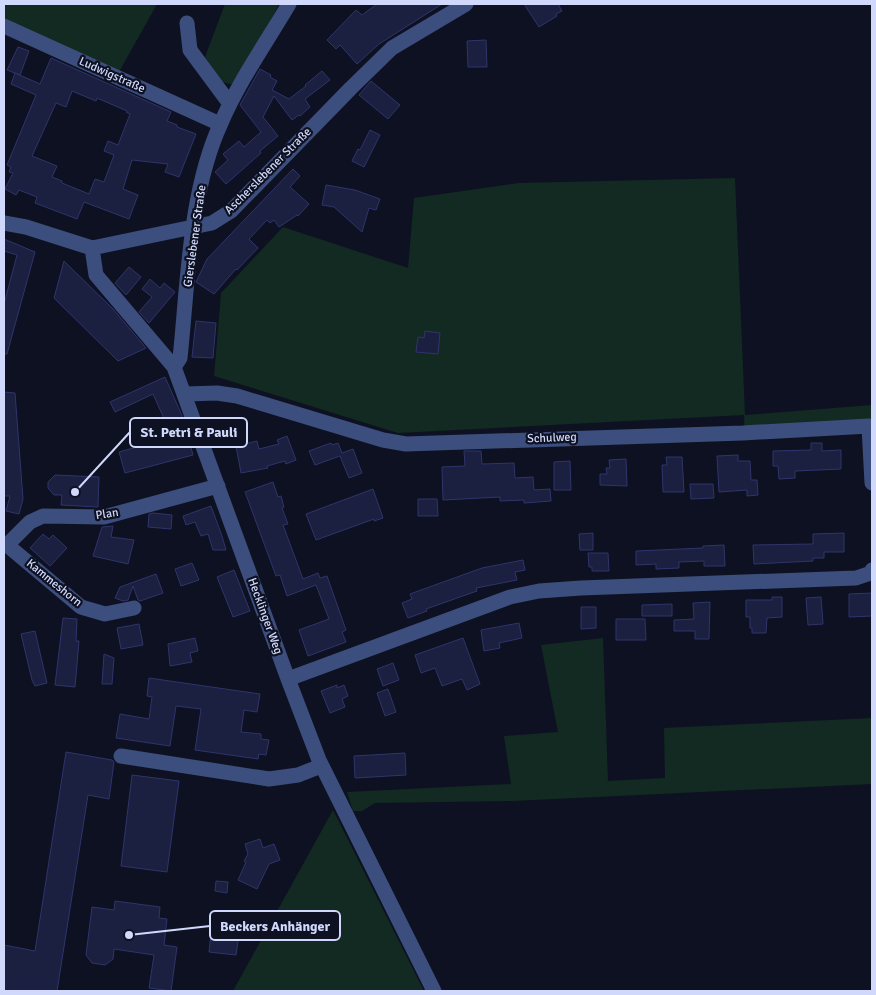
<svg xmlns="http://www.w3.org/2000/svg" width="876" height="995" font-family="Signika,sans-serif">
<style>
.green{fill:#122a22}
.building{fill:#1b1f40;stroke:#2f356b;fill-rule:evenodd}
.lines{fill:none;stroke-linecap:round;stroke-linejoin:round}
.minor{stroke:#3c4e7d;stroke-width:15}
.labels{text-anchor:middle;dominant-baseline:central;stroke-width:4.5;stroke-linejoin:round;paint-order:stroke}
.street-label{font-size:12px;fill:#d0d9fc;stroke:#0e1121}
.leader{fill:none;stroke:#d0d9fc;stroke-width:2}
.callout-dot{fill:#d0d9fc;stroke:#0e1121;stroke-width:2}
.callout{fill:#0e1121;stroke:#d0d9fc;stroke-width:2}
.callout-label{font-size:14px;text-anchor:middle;font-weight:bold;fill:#d0d9fc}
</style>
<rect width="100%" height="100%" fill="#0e1121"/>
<path class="green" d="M4 4H157L119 72 4 20Z
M225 4H279L237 84H230L219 81 205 57Z
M735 178 745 415 872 405V433L745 439 744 415 398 433 214 376 221 293 283 227 408 268 414 198 519 183Z
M603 638 608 781 665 778 664 728 872 718V784L513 801 375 803 362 811H353L347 792 511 784 504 736 558 732 541 645Z
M333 810 424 991H233Z"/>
<path class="building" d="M377 4H442L379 44 357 64 340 45 336 49 327 40 356 10 362 15Z
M524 4H558L562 11 556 14 557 16 539 27Z
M486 40 487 67H468L467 41Z
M18 47 29 51 20 75 7 70Z
M51 58 171 112 167 121 177 125V127L196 134 179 177 165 172 168 164 132 160 123 189 138 195 129 219 84 202 77 219 35 203 37 197 19 190 16 195 5 189 13 173 9 172 11 167 7 165 36 95 11 84 15 73 40 84ZM72 91 96 101 97 98 127 111 126 112 130 114 118 145 108 141 104 151 114 155 104 182 95 179 89 194 62 183V181L52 177 57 166 32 156 56 103 66 107Z
M260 69 271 75 270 77 277 81 272 90 289 99 306 86 305 85 322 71 330 80 305 99 310 107 300 116 299 115 292 120 274 96 263 117 278 136 260 151 261 153 226 184 215 172 228 160 223 154 239 141 244 147 261 132 240 105Z
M371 81 400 105 388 119 359 95Z
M370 130 380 135 364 167 352 161 358 149 360 150Z
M293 169 300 176 290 187 309 204 298 216 297 215 279 227 274 220 270 223 267 220 249 239 258 248 237 270 236 269 214 294 196 282 207 259Z
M326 185 355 190 380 199 376 210 369 208 362 232 334 207 322 205Z
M4 239 35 252 7 354H4V304L17 255 4 251Z
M64 261 113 309 146 348 118 361 54 298Z
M129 267 141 277 126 295 115 283Z
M150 279 160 288 164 283 175 292 149 323 139 312 152 297 142 289Z
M196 321 216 323 213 358 192 357Z
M425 331 440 333 438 354 416 352 418 337 424 338Z
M165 377 183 418 193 455 125 473 119 452 144 445 143 442 171 434 153 394 115 412 110 402Z
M4 392 15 393 23 499 19 514 6 511 10 496H4Z
M287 436 296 460 286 464 285 461 267 466 268 468 241 473 236 446 257 441 259 449 279 444 277 440Z
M331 443 332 445 338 443 342 453 353 449 362 473 349 478 340 456 315 465 309 451Z
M811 443H822V451L841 450V469L795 471V478L779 479 778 466H773V451L811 450Z
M464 451H481L482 464 514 463 515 478 533 477 534 490 550 489 551 501 524 503V500L500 501V497L443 500 442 467 465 466Z
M738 455V461H750L751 480H757L758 495 747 496V490L719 492 717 456Z
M666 457H682L684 492H663L662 465H667Z
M626 459 627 486 600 485V474H607L606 468H610L609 460Z
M570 461 571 490H554V462Z
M55 475 99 477 98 507 61 505 62 495H54L48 488V482Z
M273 482 278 497 281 496 284 507 282 508 288 524 283 525 303 579 318 573 320 578 327 576 346 630 342 632 346 642 308 656 299 630 329 619 316 585 287 596 280 575 276 576 245 492Z
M690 484H713L714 498 691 499Z
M373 489 383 518 374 521V519L316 540 306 514Z
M418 499H437L438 516H418Z
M211 506 222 536 226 550H213L208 534 201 536 195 522 186 525 183 516Z
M153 513 172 515 171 529 148 527 149 514Z
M113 526 111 537 134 540 128 564 93 556 102 527Z
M593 533V550H580L579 534Z
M844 533V552H824V558H813V561L754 564 753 545 813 544V534Z
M43 534 49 539 53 535 67 548 50 566 30 548Z
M724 545 725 566H704V561L679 562V568L656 569V564L636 565V551L703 548V546Z
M588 553H608L609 571H592V567H589Z
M523 560 525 570 515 572 517 580 476 588 477 591 426 609 427 611 408 618 402 603 412 599 410 594 482 568Z
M192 563 199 580 181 586 175 569Z
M234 570 250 611 233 617 217 577Z
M156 574 163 593 140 601 138 600 133 586 128 600 123 601 115 598 120 587Z
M872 593V616L849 617V594Z
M772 597H782V617L767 618 766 633H752V628H750V617H746V600H772Z
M821 597 823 624 808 625 806 598Z
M710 602 709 639H695V631H674V620L694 619 693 603Z
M672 604V616H642V605Z
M581 607H596V628L581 629Z
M63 618 77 619 76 641H79L75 687 55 685Z
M616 619H645L646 640H616Z
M519 623 522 638 499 643 500 648 484 651 481 630Z
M139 624 143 645 121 649 117 628Z
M35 631 47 683 35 686 32 680 21 634Z
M195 638 198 651 190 653 192 662 170 666 168 644Z
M463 638 480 684 467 690 462 679 442 686 435 668 421 673 415 655Z
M104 654 114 658 112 684H102Z
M393 663 399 680 383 686 377 669Z
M149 678 260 694 257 712 244 710 241 732 261 734V739L269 740 266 755 259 754 258 759 195 750 201 709 176 706 170 746 116 738 120 714 149 719 152 697 147 696Z
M337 685V688L344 685 348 696 342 699 345 707 330 713 321 691Z
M388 689 396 712 385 716 377 693Z
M66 752 112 760 114 762 109 799 88 795 57 991H4V945L35 951Z
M405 753 406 775 355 778 354 756Z
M132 775 179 781 167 872 121 866Z
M260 839 263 848 274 844 280 860 269 864 257 889 238 880 246 862 244 861 248 854 245 844Z
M216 881 228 882 227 893 215 891Z
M115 901 160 907 159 918 167 919 164 945 177 947 171 991 149 988 154 955 114 949 113 959 105 965 92 963 86 955 92 907 114 910Z
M212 924 240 927 236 955 209 952Z"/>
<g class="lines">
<path class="minor" d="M187 23 190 50 230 104
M4 26 220 124
M4 223 26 227 92 248 212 223 231 211 351 88 392 48 466 4
M92 248 96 275 174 367 288 679 319 760 434 991
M174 367 180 358C188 283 189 192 221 123 239 81 266 43 289 4
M185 394 217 393 237 396 383 440 406 444 743 433 869 426 872 483
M7 545 81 607 105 614 134 608
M4 546 7 545 30 522 43 516 104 517 218 486
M288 679 510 597 539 591 581 588 856 578 871 573 872 570
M121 756 269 779 298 775 321 766"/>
</g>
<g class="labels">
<g class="street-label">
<text transform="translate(112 75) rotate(24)">Ludwigstraße</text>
<text transform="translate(268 171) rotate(-45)">Ascherslebener Straße</text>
<text transform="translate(195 236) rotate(-82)">Gierslebener Straße</text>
<text transform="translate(552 438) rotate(-2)">Schulweg</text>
<text transform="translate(107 514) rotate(-9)">Plan</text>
<text transform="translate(54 583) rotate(39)">Kammeshorn</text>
<text transform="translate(265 616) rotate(70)">Hecklinger Weg</text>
</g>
</g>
<path class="leader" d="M75 492L130 432M129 935L210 926"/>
<g class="callout-dot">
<circle cx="75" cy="492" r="5"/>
<circle cx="129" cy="935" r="5"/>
</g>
<g class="callout">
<rect x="130" y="418" width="117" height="29" rx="5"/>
<rect x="210" y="911" width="130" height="29" rx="5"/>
</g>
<g class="callout-label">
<text x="189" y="437">St. Petri &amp; Pauli</text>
<text x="275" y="931">Beckers Anhänger</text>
</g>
<rect width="876" height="995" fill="none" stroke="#d0d9fc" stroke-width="10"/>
</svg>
